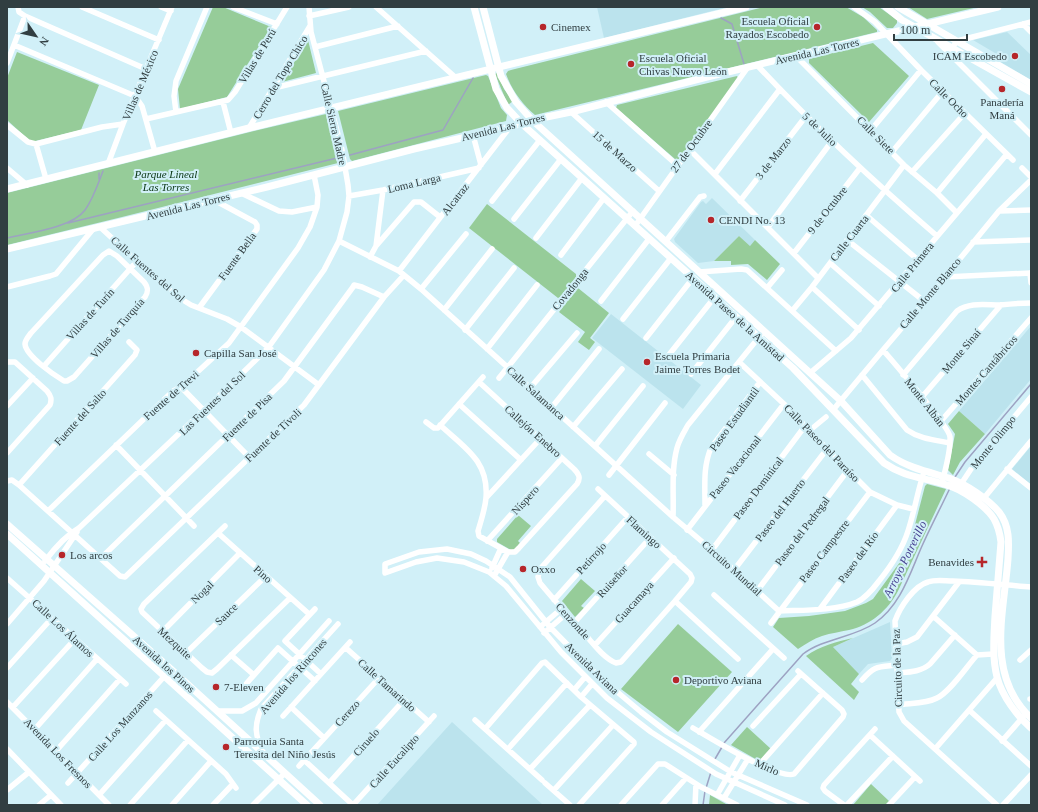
<svg xmlns="http://www.w3.org/2000/svg" width="1038" height="812" font-family="Georgia,serif">
<style>
.built{fill:#bbe3ed}
.green{fill:#96cc99}
.lines{fill:none;stroke-linecap:round;stroke-linejoin:round}
.stream{stroke:#9da2c2;stroke-width:1.5}
.minor{stroke:#fff;stroke-width:5.5}
.tertiary{stroke:#fff;stroke-width:7}
.poi-dot{fill:#b6262a;stroke:#d1f0f8;stroke-width:1.5}
.labels{text-anchor:middle;dominant-baseline:central;stroke-width:4;stroke-linejoin:round;paint-order:stroke}
.poi-label{font-size:11px;fill:#313e41;stroke:#d1f0f8;text-anchor:start}
.street-label{font-size:11px;fill:#313e41;stroke:#d1f0f8}
.park-label{font-size:11px;font-style:italic;fill:#083410;stroke:#d1f0f8}
.water-label{font-size:12px;font-style:italic;fill:#443e8f;stroke:#d1f0f8}
</style>
<rect width="100%" height="100%" fill="#d1f0f8"/>
<path class="built" d="M597 7H724V8L604 38Z
M1007 32 1031 55V80L997 60 1000 56 973 40Z
M712 198 755 240 750 246 739 236 714 261 698 263 675 242 674 239 701 202 703 201 706 204Z
M611 314 701 385 683 409 592 338Z
M1031 326V379L985 434 959 411Z
M1031 446V485L1012 469Z
M890 622 892 658 890 661 868 664 859 674 833 647Z
M452 722 543 805H377Z"/>
<path class="green" d="M213 7H223L271 27 227 97 180 109 178 89Z
M764 7H846L863 17 877 30V32L535 115C522 104 512 90 506 74L508 71 511 70Z
M862 7H879L897 20V23L893 28H887L870 12Z
M908 7H978L927 19Z
M308 40 316 73 282 82Z
M873 43 909 76 869 122 809 63V59Z
M17 52 99 85 81 130 31 142 7 120V78Z
M497 73 504 89 513 101 508 105 495 74Z
M486 75 488 76 501 108 507 115 506 121 352 161 350 159 338 111Z
M737 76 739 79 679 159H675L616 108 617 105Z
M326 114 338 163 118 218 7 245V193L254 131Z
M487 204 576 274V277L560 297 558 298 469 228Z
M739 236 750 246 755 240 780 264 767 280 748 264 731 265V261H714Z
M578 288 609 313 590 338 595 342 589 350 578 342 585 332 559 312Z
M959 411 985 434 960 462 953 475 948 470 955 434 948 424Z
M927 484 946 489 898 591C888 610 871 625 849 630 840 632 831 633 822 636 813 639 806 644 798 649L773 627 779 618 809 616 845 611 866 603 873 599 900 562 910 544 925 486Z
M518 515 531 526 518 541 520 543 515 549 511 550 497 542V539Z
M581 579 595 591 581 606 584 608 575 617 562 601Z
M678 624 732 672 678 732 621 689Z
M853 638 833 647 859 674 851 684 859 692 854 700 806 656C820 646 836 642 853 638Z
M747 727 771 749 759 761 731 745Z
M871 784 889 801 885 805H853Z
M710 795 726 804 727 805H709Z"/>
<g class="lines">
<path class="stream" d="M721 18 732 24 744 64
M350 155 443 130 473 78
M99 173V179
M68 223 337 158
M7 238C28 233 72 228 85 210 93 199 98 184 103 171
M955 477 965 462 1031 384
M724 743 803 654C824 638 853 638 875 623 901 605 910 573 922 546 931 526 941 507 950 488
M715 759 722 747
M706 788 711 772
M703 805 705 791"/>
<path class="minor" d="M18 7 19 12 25 16 146 69
M82 7 159 40
M161 7 171 11
M233 7 277 24
M376 7 455 77
M854 7 875 22 921 70 1013 160
M309 16 349 7
M1023 24 1031 32
M938 42 1031 135
M14 45 135 96 142 106 155 152
M315 47 398 26
M952 48 957 41 1031 22
M796 56 904 165 937 193 957 213
M7 63 25 16
M757 65C814 126 874 182 937 236
M274 88 426 51
M223 102 231 133
M606 102 678 166
M176 112 174 96 176 81 207 7
M571 112 659 191
M146 119 228 100 235 92 287 7
M7 125 28 142 36 144 102 127 123 124
M249 128 310 26
M871 130 921 70
M473 135 481 165
M36 144 46 179
M689 149 818 278
M892 152 943 91
M108 164 123 124 172 7
M7 168 27 185
M1022 168 1031 177
M912 172 965 113
M715 174 780 89
M241 193 279 211 292 212 317 207
M937 193 986 134
M349 196 383 190 479 168
M492 201 540 140
M740 201 806 116
M999 211 1031 210
M866 215 918 260
M514 219 561 159
M635 226 748 67
M100 227 137 261 178 297 191 305 227 319 241 327 319 385
M768 227 832 141
M536 238 582 178
M847 240 924 301
M339 241 399 271 421 289 673 517 712 550 779 611C803 610 835 611 857 602 866 598 873 589 879 581 891 566 902 550 908 531 914 513 917 494 923 475
M666 241 700 197 704 196
M973 242 1031 240
M376 246 414 202H421L440 217
M109 251 117 256 144 282C148 287 149 291 145 297L74 377 67 381H64C54 375 26 356 25 344 25 340 28 337 31 333L103 255Z
M794 253 860 168
M561 255 604 198
M370 257 376 246 383 190
M830 263 879 306
M399 271 510 127
M699 272 741 269 747 270 836 351
M1030 273 1031 283
M945 277 1031 273
M7 287 50 276 56 274 94 228
M812 287 859 330
M767 288 782 270
M421 289 466 234
M601 301 649 239
M199 308 257 229V225L255 222 214 200
M444 310 492 249
M792 311 812 287 904 165
M623 319 671 258
M465 330 514 268
M646 338 693 278
M487 349 537 285
M883 350C893 362 949 426 950 437 951 449 946 467 943 479
M668 356 714 298
M7 362H15L47 391C51 396 52 399 50 405L7 453
M739 362 784 404 827 449 870 492 897 505 913 509
M44 366 137 261
M810 373 851 338 1007 154
M691 374 736 317
M862 375 907 430C920 439 935 440 950 443
M903 375 957 311C970 302 985 305 1000 305 1010 304 1021 303 1031 303
M499 378 633 211
M181 387 249 457
M531 387 577 333
M922 397 1001 305
M459 404 521 460
M7 406 33 378
M552 407 599 349
M833 410 883 350 945 277 999 211 1031 180
M941 421 1031 318
M426 422 434 428H438L483 377
M440 425C465 448 489 461 486 498 485 509 481 521 478 531L479 536 508 552H515L519 548 577 484C581 478 579 474 574 469L479 382
M573 427 622 369
M809 431 826 417
M116 445 194 526
M595 446 643 386
M649 454 674 475
M1007 469 1031 488
M609 475 665 403
M7 481 12 480 19 485 120 576 125 577 304 405 384 297 404 275
M19 485 135 355 137 350 129 342
M959 487 973 466 1031 397
M598 489 690 574 692 578 691 582 675 601 621 662 616 663C605 659 596 647 589 639 572 621 556 602 540 583L538 577 540 569 605 496
M486 498 541 438
M984 498 1031 441
M705 505C705 486 703 466 711 448L760 382
M48 511 173 391 181 387 229 343 298 248 310 227 317 207 318 195 314 175
M673 517C674 495 671 470 677 448 679 440 684 432 688 425L764 331
M225 526 144 604 141 609 142 612 202 668 207 672 212 673 217 669 290 598
M687 530 784 404
M218 533 309 614
M487 541 562 458
M712 550 805 426
M101 558 284 381 353 287 354 285 362 287 384 297
M45 561C54 549 65 536 79 528L223 392 268 348 324 270 339 241 347 212 349 196 348 185 342 150 311 32 309 7
M492 568 501 548
M734 570 827 449
M494 576 508 552
M7 578 126 684
M757 591 848 470
M714 595 784 658
M554 600 628 517
M675 601 738 659
M315 609 285 641 321 674
M820 609 897 505
M933 616 977 655 993 654
M574 623 650 538
M771 623 870 492
M7 624 44 581 77 532
M540 627 561 609
M163 631 240 553
M544 633 566 614
M896 644 907 642 917 637 959 582
M595 645 674 558
M346 648 429 722
M186 653 266 576
M231 655 254 675
M1020 660 1031 650
M7 668 52 618
M897 673C909 672 921 672 930 664L955 635
M862 680C875 665 878 667 897 665
M246 684 278 648 315 681
M574 690 585 677
M581 697 592 684
M1030 699H1031
M7 702 109 805
M897 705C910 703 926 704 937 698 950 692 967 666 977 655
M13 707 75 639
M291 707 324 738
M969 710 1031 766
M156 711 226 774 236 788
M217 711H242L256 703 329 621
M283 716 350 642
M475 720 542 780
M753 726 801 674
M693 728C710 738 778 780 794 774L843 717 844 714 842 710 798 671
M35 729 97 659
M485 729 542 663 545 662 581 697 634 742V744L579 805
M699 732 773 649
M870 735 920 781
M1002 741 1023 717
M7 749 61 805
M508 749 567 683
M935 749 997 678
M56 751 120 679
M262 751C255 734 254 726 261 709L338 624
M304 760 353 805
M759 765 823 693
M299 766 379 678
M530 769 590 705
M68 783 171 669
M329 783 404 700
M545 783 570 805
M7 790 29 772
M554 790 613 725
M99 795 165 721
M717 795 740 755
M724 798 748 759
M39 805 51 795
M130 805 188 740
M172 805 211 761
M213 805 233 784
M253 805 285 773
M353 805 434 716
M621 805 658 764H665L701 787 737 805
M662 805 686 778
M695 805 696 784
M785 805 716 774 651 732 607 698 561 652 506 586 489 572 464 562 437 558 416 562 385 573V564L419 552 447 549 471 554 486 561 510 577 550 627 596 674 641 712 667 732 731 772 807 805
M844 805 825 791 823 788 824 785 875 729
M847 805 893 756
M889 805 915 777
M997 805 904 721 899 712 895 621C900 607 914 586 928 582 936 579 945 581 953 581 979 582 1005 585 1031 587
M1003 805 1031 775"/>
<path class="tertiary" d="M474 7 496 89 507 108 521 123 793 368 884 463C906 478 923 477 947 485 962 489 986 506 994 519 998 526 1000 534 1001 542 999 567 997 592 995 616 994 636 992 657 997 677 1002 696 1017 716 1031 728
M483 7 501 76 516 102 532 120 841 401 890 455C908 468 929 472 949 478 966 484 988 499 999 512 1010 526 1009 543 1008 559 1004 613 985 675 1031 718
M886 7 902 20 1031 92
M898 7 1031 84
M7 189 249 128 746 7
M7 249 267 187 414 149 510 127 532 120 571 112 707 77 998 7
M7 524 171 669 320 805
M7 534 307 805"/>
</g>
<g class="poi-dot">
<circle cx="543" cy="27" r="4"/>
<circle cx="817" cy="27" r="4"/>
<circle cx="1015" cy="56" r="4"/>
<circle cx="631" cy="64" r="4"/>
<circle cx="1002" cy="89" r="4"/>
<circle cx="711" cy="220" r="4"/>
<circle cx="196" cy="353" r="4"/>
<circle cx="647" cy="362" r="4"/>
<circle cx="62" cy="555" r="4"/>
<path d="M980 556h4v4h4v4h-4v4h-4v-4h-4v-4h4z"/>
<circle cx="523" cy="569" r="4"/>
<circle cx="676" cy="680" r="4"/>
<circle cx="216" cy="687" r="4"/>
<circle cx="226" cy="747" r="4"/>
</g>
<g class="labels">
<g class="poi-label">
<text x="809" y="21" text-anchor="end">Escuela Oficial<tspan x="809" dy="13">Rayados Escobedo</tspan></text>
<text x="551" y="27">Cinemex</text>
<text x="1007" y="56" text-anchor="end">ICAM Escobedo</text>
<text x="639" y="58">Escuela Oficial<tspan x="639" dy="13">Chivas Nuevo León</tspan></text>
<text x="1002" y="102" text-anchor="middle">Panadería<tspan x="1002" dy="13">Maná</tspan></text>
<text x="719" y="220">CENDI No. 13</text>
<text x="204" y="353">Capilla San José</text>
<text x="655" y="356">Escuela Primaria<tspan x="655" dy="13">Jaime Torres Bodet</tspan></text>
<text x="70" y="555">Los arcos</text>
<text x="974" y="562" text-anchor="end">Benavides</text>
<text x="531" y="569">Oxxo</text>
<text x="684" y="680">Deportivo Aviana</text>
<text x="224" y="687">7-Eleven</text>
<text x="234" y="741">Parroquia Santa<tspan x="234" dy="13">Teresita del Niño Jesús</tspan></text>
</g>
<g class="street-label">
<text transform="translate(817 51) rotate(-13)">Avenida Las Torres</text>
<text transform="translate(257 56) rotate(-59)">Villas de Perú</text>
<text transform="translate(280 77) rotate(-59)">Cerro del Topo Chico</text>
<text transform="translate(140 85) rotate(-67)">Villas de México</text>
<text transform="translate(949 98) rotate(45)">Calle Ocho</text>
<text transform="translate(334 124) rotate(77)">Calle Sierra Madre</text>
<text transform="translate(503 127) rotate(-14)">Avenida Las Torres</text>
<text transform="translate(820 129) rotate(44)">5 de Julio</text>
<text transform="translate(876 135) rotate(45)">Calle Siete</text>
<text transform="translate(691 146) rotate(-54)">27 de Octubre</text>
<text transform="translate(615 151) rotate(42)">15 de Marzo</text>
<text transform="translate(773 158) rotate(-52)">3 de Marzo</text>
<text transform="translate(414 183) rotate(-13)">Loma Larga</text>
<text transform="translate(455 199) rotate(-52)">Alcatraz</text>
<text transform="translate(188 206) rotate(-14)">Avenida Las Torres</text>
<text transform="translate(827 210) rotate(-52)">9 de Octubre</text>
<text transform="translate(849 238) rotate(-52)">Calle Cuarta</text>
<text transform="translate(237 256) rotate(-54)">Fuente Bella</text>
<text transform="translate(912 267) rotate(-51)">Calle Primera</text>
<text transform="translate(148 269) rotate(41)">Calle Fuentes del Sol</text>
<text transform="translate(570 289) rotate(-51)">Covadonga</text>
<text transform="translate(930 293) rotate(-50)">Calle Monte Blanco</text>
<text transform="translate(90 314) rotate(-48)">Villas de Turín</text>
<text transform="translate(735 316) rotate(42)">Avenida Paseo de la Amistad</text>
<text transform="translate(117 328) rotate(-49)">Villas de Turquía</text>
<text transform="translate(961 351) rotate(-50)">Monte Sinaí</text>
<text transform="translate(986 370) rotate(-49)">Montes Cantábricos</text>
<text transform="translate(536 393) rotate(42)">Calle Salamanca</text>
<text transform="translate(171 395) rotate(-41)">Fuente de Trevi</text>
<text transform="translate(925 402) rotate(52)">Monte Albán</text>
<text transform="translate(212 403) rotate(-44)">Las Fuentes del Sol</text>
<text transform="translate(80 417) rotate(-48)">Fuente del Salto</text>
<text transform="translate(247 417) rotate(-44)">Fuente de Pisa</text>
<text transform="translate(734 419) rotate(-54)">Paseo Estudiantil</text>
<text transform="translate(533 431) rotate(42)">Callejón Enebro</text>
<text transform="translate(273 435) rotate(-43)">Fuente de Tívoli</text>
<text transform="translate(993 442) rotate(-51)">Monte Olimpo</text>
<text transform="translate(822 443) rotate(46)">Calle Paseo del Paraíso</text>
<text transform="translate(735 467) rotate(-52)">Paseo Vacacional</text>
<text transform="translate(758 488) rotate(-53)">Paseo Dominical</text>
<text transform="translate(525 500) rotate(-48)">Níspero</text>
<text transform="translate(780 510) rotate(-53)">Paseo del Huerto</text>
<text transform="translate(802 531) rotate(-53)">Paseo del Pedregal</text>
<text transform="translate(644 532) rotate(42)">Flamingo</text>
<text transform="translate(824 551) rotate(-53)">Paseo Campestre</text>
<text transform="translate(858 557) rotate(-54)">Paseo del Río</text>
<text transform="translate(591 558) rotate(-48)">Petirrojo</text>
<text transform="translate(732 568) rotate(42)">Circuito Mundial</text>
<text transform="translate(263 574) rotate(42)">Pino</text>
<text transform="translate(612 581) rotate(-48)">Ruiseñor</text>
<text transform="translate(202 592) rotate(-45)">Nogal</text>
<text transform="translate(634 602) rotate(-48)">Guacamaya</text>
<text transform="translate(226 614) rotate(-44)">Sauce</text>
<text transform="translate(573 621) rotate(48)">Cenzontle</text>
<text transform="translate(63 628) rotate(43)">Calle Los Álamos</text>
<text transform="translate(175 643) rotate(43)">Mezquite</text>
<text transform="translate(164 664) rotate(42)">Avenida los Pinos</text>
<text transform="translate(592 668) rotate(44)">Avenida Aviana</text>
<text transform="translate(897 668) rotate(-92)">Circuito de la Paz</text>
<text transform="translate(293 676) rotate(-49)">Avenida los Rincones</text>
<text transform="translate(387 685) rotate(42)">Calle Tamarindo</text>
<text transform="translate(347 713) rotate(-48)">Cerezo</text>
<text transform="translate(120 726) rotate(-48)">Calle Los Manzanos</text>
<text transform="translate(366 742) rotate(-48)">Ciruelo</text>
<text transform="translate(58 753) rotate(46)">Avenida Los Fresnos</text>
<text transform="translate(394 761) rotate(-48)">Calle Eucalipto</text>
<text transform="translate(767 767) rotate(23)">Mirlo</text>
</g>
<g class="park-label">
<text x="166" y="174">Parque Lineal<tspan x="166" dy="13">Las Torres</tspan></text>
</g>
<g class="water-label">
<text transform="translate(905 559) rotate(-64)">Arroyo Potrerillo</text>
</g>
</g>
<rect width="1038" height="812" fill="none" stroke="#313e41" stroke-width="16"/>
<g transform="translate(36 36) rotate(124)" stroke="#d1f0f8" stroke-width="3" paint-order="stroke">
<path d="M0-3L7 15L0 10L-7 15Z" fill="#313e41"/>
<text y="-6" font-size="11" font-weight="bold" text-anchor="middle" fill="#313e41">N</text>
</g>
<path d="M894 34v6h73v-6" fill="none" stroke="#313e41" stroke-width="2"/>
<text x="900" y="34" font-size="12" fill="#313e41" stroke="#d1f0f8" stroke-width="3" paint-order="stroke">100 m</text>
</svg>
